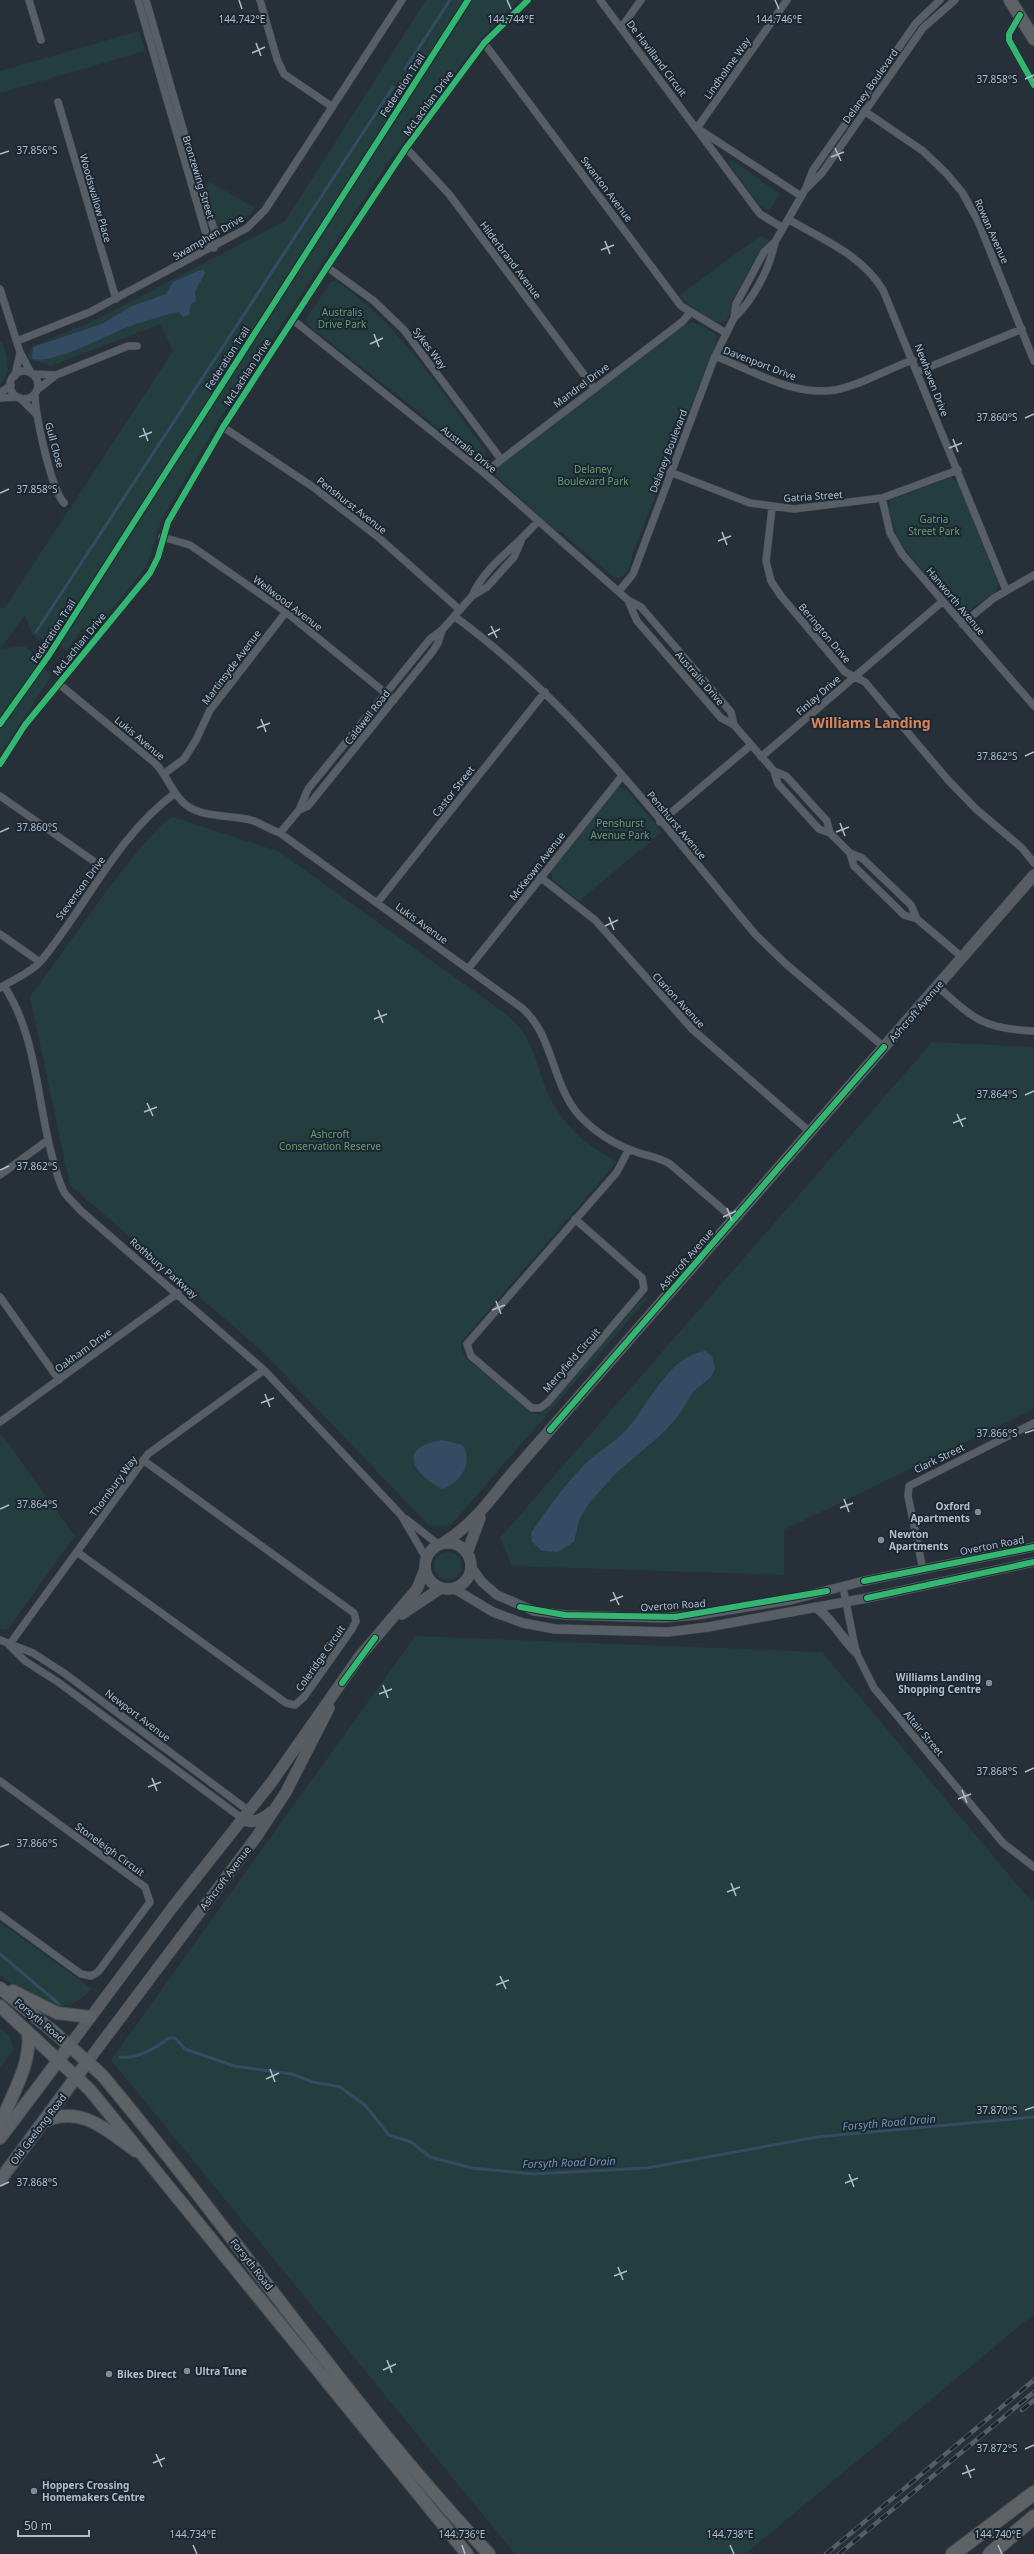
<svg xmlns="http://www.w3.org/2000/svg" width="1034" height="2554" font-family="'Noto Sans',sans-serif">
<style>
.green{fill:#243d3e}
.water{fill:#334c63}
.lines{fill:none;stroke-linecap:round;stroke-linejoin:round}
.stream{stroke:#334c63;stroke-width:3}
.minor-casing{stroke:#464c52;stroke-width:8}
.tertiary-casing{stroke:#464c52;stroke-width:10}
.secondary-casing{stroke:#464c52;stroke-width:12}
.primary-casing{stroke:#454d54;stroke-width:14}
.trunk-casing{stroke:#454c53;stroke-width:14}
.motorway-casing{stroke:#454c53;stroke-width:16}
.minor{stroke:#585e65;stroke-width:7}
.tertiary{stroke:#585e65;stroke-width:9}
.secondary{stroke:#575d63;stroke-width:11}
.primary{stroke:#5b6167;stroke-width:12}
.trunk{stroke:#5c6266;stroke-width:12}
.motorway{stroke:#5e6265;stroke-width:14}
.rail-casing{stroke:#565d63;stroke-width:4.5}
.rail{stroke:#1b2833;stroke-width:3;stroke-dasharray:9;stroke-linecap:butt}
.cycleway-casing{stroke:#1b2833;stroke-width:8}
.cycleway{stroke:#33b770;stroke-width:6}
.ticks{fill:none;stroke:#b1bdc9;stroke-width:1.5}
.poi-dot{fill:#818c96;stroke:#1b2833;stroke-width:1.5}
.labels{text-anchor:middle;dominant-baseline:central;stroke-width:4;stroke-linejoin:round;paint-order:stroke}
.street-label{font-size:10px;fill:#b1bdc9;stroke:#1b2833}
.park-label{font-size:10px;fill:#669c6d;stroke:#1b2833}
.poi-label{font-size:10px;font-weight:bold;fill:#b1bdc9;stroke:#1b2833;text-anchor:start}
.water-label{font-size:11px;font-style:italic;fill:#7092af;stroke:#1b2833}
.district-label{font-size:14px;font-weight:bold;fill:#dc835a;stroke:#1b2833}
.ticks-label{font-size:10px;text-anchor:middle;fill:#b1bdc9;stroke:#1b2833;stroke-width:4;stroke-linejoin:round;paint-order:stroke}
</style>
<rect width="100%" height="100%" fill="#273038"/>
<path class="green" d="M426 0H519L481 38 387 164 223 414 162 519 146 567 91 635 82 628 68 651 51 639 39 640 32 634 25 615 0 649 24 646 31 651 33 662 52 675 0 754V608L4 609 173 351 160 324 51 366 29 359 28 355 33 346 95 320 285 221Z
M139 31 145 51 0 93V71Z
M732 160 780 194 769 211 760 205 729 164Z
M209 181 255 208 250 215 215 234 201 191Z
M760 236 771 241 761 248 732 301 731 312 726 321C714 328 687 305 680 295Z
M336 281C400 324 440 390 486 451L484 459 477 458 307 324 306 319 331 282Z
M692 322 713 332 716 336V343L632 555C632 565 627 578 615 578L562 533 556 531 497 477 495 469 684 325Z
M2 341C7 358 13 371 0 385V342Z
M951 477 959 484 998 583 996 591 963 615 956 611 899 542 888 508 891 500Z
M618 787 626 789 662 832 579 901 552 879 551 871Z
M173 817 280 852 507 1015C539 1041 535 1075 556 1108 565 1124 580 1139 596 1149 603 1154 611 1157 617 1162L462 1341 461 1349 465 1357 532 1413 540 1414 645 1296 648 1298 450 1526 430 1527 261 1350 70 1185 30 997C51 970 151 822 173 817Z
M932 1042 1034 1047V1409L784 1530V1575L512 1566 500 1538Z
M2 1435 75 1536 8 1629 2 1630 0 1628V1436Z
M434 1566a14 14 0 1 1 28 0a14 14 0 1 1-28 0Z
M415 1636 822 1652 1031 1901H1034V2314L745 2554H515L111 2060Z
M0 1922 92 1989C56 2025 32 1998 0 1975Z
M0 2029 9 2035 14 2049 0 2068Z"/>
<path class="water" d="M200 270H204L205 273 195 292 196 301 191 304 189 315 183 317 179 312 173 313C157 318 140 322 125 328 106 336 51 365 32 359L33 347 102 324 132 306 166 294 173 282Z
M705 1351 712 1356 715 1369 711 1377 693 1392 678 1416 664 1432 614 1475 588 1505 579 1520 574 1542 558 1552 542 1551 532 1542 531 1533C547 1509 564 1486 584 1465 597 1452 614 1443 626 1430 650 1404 667 1357 705 1351Z
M442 1440 463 1445C473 1463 461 1483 442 1489 412 1473 397 1447 442 1440Z"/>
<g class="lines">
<path class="stream" d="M405 69 450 0
M36 632 393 87
M0 1954 59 2004
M120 2057C137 2059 156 2048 169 2038H175L185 2049 234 2066 292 2074 313 2082 340 2087 365 2105 389 2135 411 2142 430 2157 472 2168 533 2174 647 2168 817 2137 1034 2117"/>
<g class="minor-casing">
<path id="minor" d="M29 0 41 40
M138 0 208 241 214 248
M146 0 197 178 216 235 214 248
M260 0 277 59 284 74 331 106
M600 0 760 214 783 228
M1020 15 1009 34V40L1034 85
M621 28 641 0
M484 43 681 306 726 333
M58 102 116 299
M857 106 923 151 946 173 962 192 978 221 1034 361
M697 128 787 0
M700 130 801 196
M406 148 449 194 594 388
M807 188 822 173 923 28 955 0
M788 219C823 240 861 254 883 290L1006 590
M327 267 374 301 404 330 500 458
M0 289 20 352 31 373
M734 318C753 300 770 268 775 242
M293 320 484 473 628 600 641 607 731 712 734 725
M17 341 90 312 247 228 265 210 402 0
M715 356C752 370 793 397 835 390 862 385 887 369 913 360
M10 385a14 14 0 1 1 28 0a14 14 0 1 1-28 0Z
M917 372 1022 329
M32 374 56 375
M15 376 20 353
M37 390 56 375 128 346H137
M0 393 11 385
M35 394C35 414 51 489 64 503
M0 398 17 397
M20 398 36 414
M223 427 313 487 378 537 460 610
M670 472 750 503 794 509 882 498 958 470
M484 473 682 322 690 313
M882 498 890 533 902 554 1034 706
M772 508 766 561 771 581 781 596 845 672 865 682 948 780 976 809 1022 848 1034 863
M162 537 190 545 286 612 394 700
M620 590 633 574 715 356 734 318 736 304 764 252 775 242 783 228 806 188 813 170 916 23 940 0
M472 596C486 564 517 547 538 521
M628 600 637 621 721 718 734 725 774 771 786 776 827 821 830 833
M454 616C573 703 662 823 755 934L786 964 884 1047
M962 624 994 598 1034 575
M59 684 155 763C168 776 171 793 186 805 205 819 232 814 254 821 263 825 272 830 280 833L522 1008C554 1036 551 1082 578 1114 595 1133 615 1145 639 1153 650 1156 661 1158 670 1164L734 1219
M761 757 943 601
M0 764 25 725 150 573 158 557 168 522 223 427 327 267 406 148 484 43 528 0
M774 771 778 784 819 829 830 833 850 853 854 866 904 915 917 919
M165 773 184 759 196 740 210 710 286 612
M0 796 105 869
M299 810 308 806 433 651 438 643 442 630
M660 822 751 745
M280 833 299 810 308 789 430 639 442 630 472 596 487 587 514 557 521 541
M850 853 862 858 911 905 917 919 962 957
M540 877 595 920 692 1029 810 1132
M377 903 545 692
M0 934 40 962
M468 969 622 776
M4 986C35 1032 37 1095 50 1148 54 1163 57 1178 64 1192 68 1198 75 1204 80 1210L264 1370 401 1515 426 1558
M937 986C974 1019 983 1029 1034 1031
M0 988C12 980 31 973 41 961 86 907 116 837 174 794
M0 1175 48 1140
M575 1219 642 1278 644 1289 547 1403 540 1408H532L471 1356 467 1344 617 1172 629 1149
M0 1297 59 1380
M0 1422 178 1293
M406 1519 439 1545
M77 1552 286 1703 295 1705 304 1697 352 1629 356 1621 354 1613 143 1460
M923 1570 908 1496 909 1486 1034 1423
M843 1587 856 1652 874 1688 1003 1843 1034 1867
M0 1640 33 1653 64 1673 249 1811
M9 1645 148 1454 264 1370
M11 1647 25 1661 58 1682 243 1819
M0 1781 145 1887 150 1902 98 1972 91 1976 81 1974 0 1915"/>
</g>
<g class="tertiary-casing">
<path id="tertiary" d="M471 1567 482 1582 497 1595 534 1611 565 1615 663 1618 697 1615 790 1600 864 1581 1034 1547
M453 1588 493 1612 523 1623 555 1629 668 1632 708 1627 867 1598 1034 1562
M815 1607C832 1618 841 1638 856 1652"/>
</g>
<g class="secondary-casing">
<path id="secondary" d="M443 1543C471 1526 488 1503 508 1478L1034 875
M425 1566a23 23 0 1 1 46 0a23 23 0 1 1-46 0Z
M467 1553 480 1518
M402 1614 441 1588
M243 1819C253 1825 263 1819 271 1812
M70 2045 172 1908 271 1783 360 1656 417 1589 425 1569
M88 2061 257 1836 286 1792 329 1708"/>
</g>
<g class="primary-casing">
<path id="primary" d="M0 2138 70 2045
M0 2180 88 2061"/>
</g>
<g class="trunk-casing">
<path id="trunk" d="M1010 0 1034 39
M0 1988 55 2033 102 2075C234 2232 348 2404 489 2554
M13 1991 57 2013 90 2017
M0 2006 90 2090 467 2554
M45 2121C82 2105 106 2130 136 2151
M0 2125C11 2096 32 2064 28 2033"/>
</g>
<g class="motorway-casing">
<path id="motorway" d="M953 2554 1034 2493
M990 2554 1034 2517"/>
</g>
<use href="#minor" class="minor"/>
<use href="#tertiary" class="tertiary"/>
<use href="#secondary" class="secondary"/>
<use href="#primary" class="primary"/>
<use href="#trunk" class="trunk"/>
<use href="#motorway" class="motorway"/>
<g class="rail-casing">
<path id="rail" d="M1022 2410 1034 2400
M826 2554 1034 2380
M839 2554 1034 2392"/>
</g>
<use href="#rail" class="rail"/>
<g class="cycleway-casing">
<path id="cycleway" d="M1020 15 1009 34V40L1034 85
M0 724 49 655 468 0
M0 764 25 725 150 573 158 557 168 522 223 427 327 267 406 148 484 43 528 0
M550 1430 884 1047
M864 1581 1034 1547
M867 1598 1034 1562
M520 1607 565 1615 675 1617 827 1591
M342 1683 375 1638"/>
</g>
<use href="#cycleway" class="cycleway"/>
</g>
<path class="ticks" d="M239 0 242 9M507 0 511 9M775 0 779 9M256 43 261 56M252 53 265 47M1025 79 1034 75M835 148 841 161M0 154 9 151M831 157 844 152M605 241 610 254M601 250 614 245M374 334 379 347M370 344 383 338M1025 418 1034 414M143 428 148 441M139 437 152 432M953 439 958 452M949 448 962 443M0 493 9 489M722 532 727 545M718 541 731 536M491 626 497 638M488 635 500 629M261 719 266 732M257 728 270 723M1025 756 1034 752M840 823 845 836M0 832 9 828M836 832 849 827M609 917 614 930M605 926 618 920M378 1010 383 1023M374 1019 387 1014M1025 1095 1034 1091M147 1103 153 1116M144 1112 157 1107M957 1114 963 1127M953 1123 966 1118M0 1170 9 1166M727 1208 732 1221M723 1217 736 1211M496 1301 501 1314M492 1310 505 1305M265 1394 270 1407M261 1403 274 1398M1025 1433 1034 1430M844 1499 849 1512M840 1508 853 1503M0 1509 9 1505M613 1592 619 1605M610 1601 623 1596M383 1685 388 1698M379 1694 392 1689M1025 1772 1034 1768M152 1778 157 1791M148 1787 161 1782M962 1790 967 1803M958 1799 971 1794M0 1847 9 1844M731 1883 736 1896M727 1892 740 1887M500 1976 506 1989M496 1985 509 1980M270 2069 275 2082M266 2079 279 2073M1025 2110 1034 2107M849 2174 854 2187M845 2183 858 2178M0 2186 9 2182M618 2267 623 2280M614 2276 627 2271M387 2360 392 2373M383 2370 396 2364M1025 2449 1034 2445M156 2454 162 2467M153 2463 165 2458M966 2465 971 2478M962 2474 975 2469M193 2545 197 2554M462 2545 465 2554M730 2545 734 2554M998 2545 1002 2554"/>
<g class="poi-dot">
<circle cx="978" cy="1512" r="4"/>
<circle cx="881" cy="1540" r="4"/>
<circle cx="989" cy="1683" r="4"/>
<circle cx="187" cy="2371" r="4"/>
<circle cx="109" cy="2374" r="4"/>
<circle cx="34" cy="2491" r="4"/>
</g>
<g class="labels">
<g class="street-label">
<text transform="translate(657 58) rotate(53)">De Havilland Circuit</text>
<text transform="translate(727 68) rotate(-55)">Lindholme Way</text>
<text transform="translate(402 85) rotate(-57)">Federation Trail</text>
<text transform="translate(870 86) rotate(-55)">Delaney Boulevard</text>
<text transform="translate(428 103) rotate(-54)">McLachlan Drive</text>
<text transform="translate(199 177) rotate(73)">Bronzewing Street</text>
<text transform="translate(607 189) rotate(53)">Swanton Avenue</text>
<text transform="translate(96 198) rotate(74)">Woodswallow Place</text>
<text transform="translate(992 231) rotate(66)">Rowan Avenue</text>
<text transform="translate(208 237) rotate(-30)">Swamphen Drive</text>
<text transform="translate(511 260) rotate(53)">Hilderbrand Avenue</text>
<text transform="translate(430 348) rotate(53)">Sykes Way</text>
<text transform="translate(227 358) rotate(-57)">Federation Trail</text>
<text transform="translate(760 363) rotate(21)">Davenport Drive</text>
<text transform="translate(247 372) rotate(-57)">McLachlan Drive</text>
<text transform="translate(932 380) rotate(69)">Newhaven Drive</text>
<text transform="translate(581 385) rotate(-37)">Mandrel Drive</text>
<text transform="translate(55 445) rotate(75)">Gull Close</text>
<text transform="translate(469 449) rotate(39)">Australis Drive</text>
<text transform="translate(668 451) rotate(-69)">Delaney Boulevard</text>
<text transform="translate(813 496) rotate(-4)">Gatria Street</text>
<text transform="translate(352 505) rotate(38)">Penshurst Avenue</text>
<text transform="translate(956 601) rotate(50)">Hanworth Avenue</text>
<text transform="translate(288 603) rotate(37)">Wellwood Avenue</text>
<text transform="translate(53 631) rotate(-57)">Federation Trail</text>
<text transform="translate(825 633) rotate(50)">Berington Drive</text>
<text transform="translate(79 644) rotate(-51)">McLachlan Drive</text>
<text transform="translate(231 667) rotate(-53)">Martinsyde Avenue</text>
<text transform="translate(700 678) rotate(49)">Australis Drive</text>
<text transform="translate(818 695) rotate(-41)">Finlay Drive</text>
<text transform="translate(367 717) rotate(-52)">Caldwell Road</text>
<text transform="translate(140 738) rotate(40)">Lukis Avenue</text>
<text transform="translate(453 791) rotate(-52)">Castor Street</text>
<text transform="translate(677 825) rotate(50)">Penshurst Avenue</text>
<text transform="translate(537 866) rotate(-52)">McKeown Avenue</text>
<text transform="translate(80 888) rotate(-54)">Stevenson Drive</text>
<text transform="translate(422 923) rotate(36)">Lukis Avenue</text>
<text transform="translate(679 1000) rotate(47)">Clarion Avenue</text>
<text transform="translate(916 1011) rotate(-49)">Ashcroft Avenue</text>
<text transform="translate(686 1259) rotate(-49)">Ashcroft Avenue</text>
<text transform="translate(164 1268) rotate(41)">Rothbury Parkway</text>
<text transform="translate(83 1350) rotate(-36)">Oakham Drive</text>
<text transform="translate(571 1360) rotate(-49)">Merryfield Circuit</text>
<text transform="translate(939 1458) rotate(-26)">Clark Street</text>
<text transform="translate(113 1486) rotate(-54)">Thornbury Way</text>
<text transform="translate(992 1545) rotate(-11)">Overton Road</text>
<text transform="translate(673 1605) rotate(-4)">Overton Road</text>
<text transform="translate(320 1658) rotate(-55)">Coleridge Circuit</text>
<text transform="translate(138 1715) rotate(37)">Newport Avenue</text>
<text transform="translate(924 1733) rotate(50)">Altair Street</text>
<text transform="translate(110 1849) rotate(36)">Stoneleigh Circuit</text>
<text transform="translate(225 1878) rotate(-53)">Ashcroft Avenue</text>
<text transform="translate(40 2020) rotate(40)">Forsyth Road</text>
<text transform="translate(38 2129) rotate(-53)">Old Geelong Road</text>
<text transform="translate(252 2264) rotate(52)">Forsyth Road</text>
</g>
<g class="park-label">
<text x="342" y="312">Australis<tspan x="342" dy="12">Drive Park</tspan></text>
<text x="593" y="469">Delaney<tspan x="593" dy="12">Boulevard Park</tspan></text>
<text x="934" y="519">Gatria<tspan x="934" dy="12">Street Park</tspan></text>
<text x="620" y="823">Penshurst<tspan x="620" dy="12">Avenue Park</tspan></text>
<text x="330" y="1134">Ashcroft<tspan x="330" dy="12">Conservation Reserve</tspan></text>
</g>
<g class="poi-label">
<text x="970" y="1506" text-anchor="end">Oxford<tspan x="970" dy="12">Apartments</tspan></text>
<text x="889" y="1534">Newton<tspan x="889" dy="12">Apartments</tspan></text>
<text x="981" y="1677" text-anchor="end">Williams Landing<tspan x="981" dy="12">Shopping Centre</tspan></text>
<text x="195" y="2371">Ultra Tune</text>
<text x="117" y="2374">Bikes Direct</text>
<text x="42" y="2485">Hoppers Crossing<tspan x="42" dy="12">Homemakers Centre</tspan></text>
</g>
<g class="water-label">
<text transform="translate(889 2122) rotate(-5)">Forsyth Road Drain</text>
<text transform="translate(569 2162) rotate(-2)">Forsyth Road Drain</text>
</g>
<g class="district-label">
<text x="871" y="722">Williams Landing</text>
</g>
</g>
<g class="ticks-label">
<text x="242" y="23">144.742°E</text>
<text x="511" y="23">144.744°E</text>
<text x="779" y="23">144.746°E</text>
<text x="997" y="83">37.858°S</text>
<text x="37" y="154">37.856°S</text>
<text x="997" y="421">37.860°S</text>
<text x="37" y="493">37.858°S</text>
<text x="997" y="760">37.862°S</text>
<text x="37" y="831">37.860°S</text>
<text x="997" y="1098">37.864°S</text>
<text x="37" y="1170">37.862°S</text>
<text x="997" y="1437">37.866°S</text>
<text x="37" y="1508">37.864°S</text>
<text x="997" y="1775">37.868°S</text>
<text x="37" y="1847">37.866°S</text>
<text x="997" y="2114">37.870°S</text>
<text x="37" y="2186">37.868°S</text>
<text x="997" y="2452">37.872°S</text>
<text x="193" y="2538">144.734°E</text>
<text x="462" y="2538">144.736°E</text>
<text x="730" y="2538">144.738°E</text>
<text x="998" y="2538">144.740°E</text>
</g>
<path d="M18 2530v6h71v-6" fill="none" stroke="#b1bdc9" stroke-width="2"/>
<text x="24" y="2530" font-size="12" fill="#b1bdc9" stroke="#1b2833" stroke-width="3" paint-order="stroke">50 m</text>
</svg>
